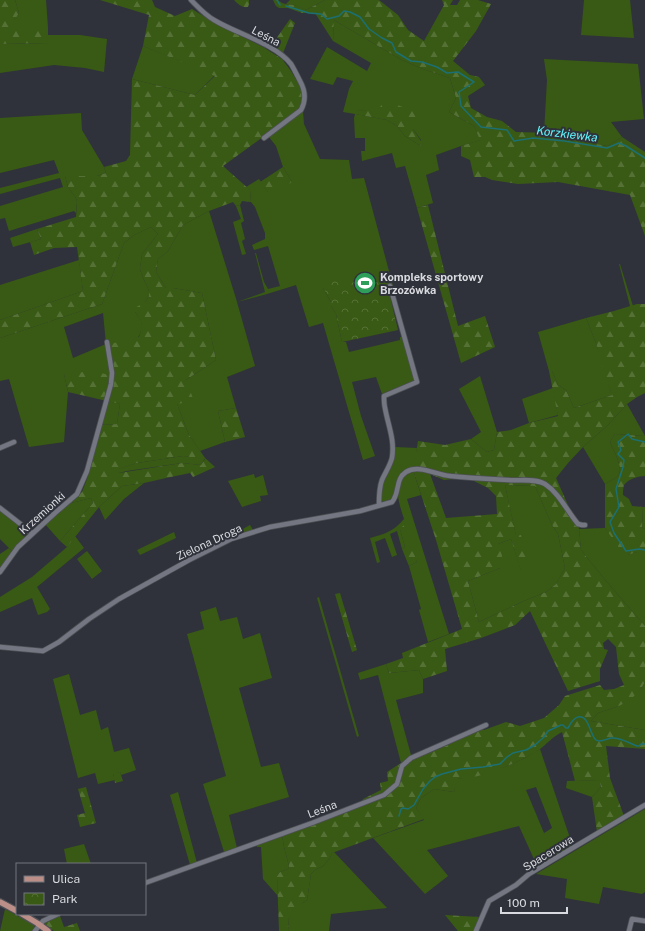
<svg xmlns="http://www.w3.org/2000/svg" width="645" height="931" font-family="'Public Sans',sans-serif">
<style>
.grass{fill:#395a14;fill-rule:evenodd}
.forest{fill:url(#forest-firs);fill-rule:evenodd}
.park{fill:url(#park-crowns)}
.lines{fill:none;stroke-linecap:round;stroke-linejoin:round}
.stream{stroke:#1c6f73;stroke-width:1.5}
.minor-casing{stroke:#4e5056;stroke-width:6}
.major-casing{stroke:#4e5056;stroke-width:8}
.minor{stroke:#747781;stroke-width:4.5}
.major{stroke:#bb8f88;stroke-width:5.5}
.labels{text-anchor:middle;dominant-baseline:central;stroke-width:4;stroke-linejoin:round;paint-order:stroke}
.street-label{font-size:11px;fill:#d8dadf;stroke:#2f323a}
.poi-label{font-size:11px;font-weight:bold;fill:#d8dadf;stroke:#2f323a;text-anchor:start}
.water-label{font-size:12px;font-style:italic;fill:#62f5fe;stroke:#2f323a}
</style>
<defs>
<pattern id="forest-firs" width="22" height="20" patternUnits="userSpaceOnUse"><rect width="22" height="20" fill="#395a14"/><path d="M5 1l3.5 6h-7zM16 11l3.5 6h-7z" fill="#557136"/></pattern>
<pattern id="park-crowns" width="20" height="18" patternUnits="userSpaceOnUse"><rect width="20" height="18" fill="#395a14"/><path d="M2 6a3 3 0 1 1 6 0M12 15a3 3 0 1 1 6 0" fill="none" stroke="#557136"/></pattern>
</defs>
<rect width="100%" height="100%" fill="#2f323a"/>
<path class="grass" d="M15 0H46L48 27H9L19 13Z
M290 0H325L306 10 294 5 286 4Z
M584 0H630L634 38 581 35Z
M334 20 400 59 423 69 450 78 456 98 449 112 474 126 481 140 461 146 436 155 439 170 426 175 433 203 417 208 405 166 396 168 392 153 362 161 361 151H365V138H355L354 118 355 114 343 112 349 89 353 81 337 77 333 85 310 79 327 47 367 71 371 63 333 41ZM356 110 378 112 413 119V129L421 140V146L405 136 397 126 387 120 356 114Z
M47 35H80L107 39 104 72 85 68 54 65 0 73V44L48 43Z
M143 46 215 75 195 95 132 79Z
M544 59 638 64 644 119 611 122 622 137 608 146 585 142 583 134 544 133 547 80Z
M303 111 304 124 320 159 349 160 352 179 364 178 393 286 387 287 323 288 331 302V306L336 314 342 342H346L349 352 400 340V337H402L415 380 382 394 376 377 352 382 361 416 375 456 363 460 323 323 309 327 296 285 267 294 237 302 255 366 227 377 236 408 218 411 225 442 200 451 189 435 177 404 186 380 216 360 202 293 173 288H166L156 272 158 259 168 251 183 225 209 211 237 302 265 292 255 253H256L264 282 268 289 280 286 268 246 254 250 252 245 265 239V233L255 207 251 202 250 190 246 187 259 179 268 192 292 182 283 167 276 146 269 137Z
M81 113 82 130 104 167 106 173 97 176H65L68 187 76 198 77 202 76 213 74 211 9 231 5 218 0 219V206L63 187 60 178 0 194V188L59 173 54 160 0 173V118Z
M240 205 244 221 241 223 245 239 242 241 246 254 242 255 233 222 241 219 236 206Z
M151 227 158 234 142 254 140 269 142 275 149 291V296L146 301 135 312C138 316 142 319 142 326 142 337 120 365 114 376L64 374 68 392 64 442 29 447 9 379 0 381V338L102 304 124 243 134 235ZM103 313 106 344 73 358 64 327Z
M37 229 41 239 13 247 10 238Z
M79 260 83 291 0 320V285Z
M619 264H620L633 306H630Z
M586 318 596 343 612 395 574 408 566 390 558 385 552 371H549L538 332Z
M480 376 497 432 494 450 487 452 471 439 481 432 459 389Z
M553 388 558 415 529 423 522 399Z
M109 401 120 404 117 424 101 425Z
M627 404 645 436 615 434 610 442C613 450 623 466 619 474 617 479 609 481 605 484L583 447 607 426Z
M395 447 417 448 414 468 406 470 395 496 392 500 384 503 382 501C379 482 389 476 394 460 395 456 394 451 395 447Z
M183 456 205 458 201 465 182 463 127 471 119 473 118 469 137 463Z
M413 470 421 495 407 499 449 634 428 642 419 610 421 609 409 566 417 562 400 529 405 547 402 549 397 531 390 534 397 555 392 557 385 538 375 542 380 562 377 563 370 538C385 534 394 531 404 519 400 506 392 487 405 475 407 473 411 472 413 470Z
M254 474 255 478 263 475 268 495 260 496 261 501 242 507 228 481Z
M144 483 124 499 105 520 99 507 122 486Z
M505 485 535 486 552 525 558 534 565 568 556 584 546 592 524 601 479 622 468 581 500 568 498 544 511 539 521 570 516 536Z
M91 498 93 503 60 541 45 524 67 504Z
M643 507H645V529L642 527Z
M0 511 30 533 12 551 0 539Z
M250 525 253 530 230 538V536Z
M605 528 628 555C633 553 639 551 645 552V626L606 581 581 550 579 529Z
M174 532 176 538 140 555 137 550Z
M75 536 84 548 37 587 50 609 47 612 38 615 32 598 0 612V597L32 577 67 547Z
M87 551 102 571 92 579 77 559Z
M319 597 359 736 357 737 317 598Z
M216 607 220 621 237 617 243 639 260 633 272 678 239 688 261 767 279 763 289 797 229 815 237 848 224 852 203 784 226 776 187 634 204 629 200 612Z
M386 664 389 673 419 670 423 679V693L396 700 411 755 401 763 378 675 360 680 358 673Z
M69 674 80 715 96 710 101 730 108 727 114 752 129 748 136 770 121 775 120 772 113 774 115 780 98 784 95 773 78 778 53 679Z
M645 682V730L591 721 598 713 619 706 641 689Z
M540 749 573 847 538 868 519 826 427 850 448 876 425 894 373 838 424 820 416 808 421 798 434 789 454 792 456 779 477 776 507 766 525 758ZM536 787 552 828 544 833 526 790Z
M599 780 601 787 592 797 566 788 567 781Z
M178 792 197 863 190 865 170 795Z
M645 809V892L642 894 603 887 599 904 565 898 567 879 536 874Z
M282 835 284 847 289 866 288 869 280 872 277 876 278 896 263 879 261 847H257L256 844Z
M84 844 91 864H67L64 849Z
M334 852 387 908 331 914 329 931H288L289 917 303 903 307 900 311 874 315 870 323 866 330 858 332 853Z
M5 909 34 925 35 929 32 931H0Z"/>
<path class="forest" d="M0 0H15L19 13 10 27H48V43L0 44Z
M100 0H152L155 7 175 16 192 9 213 22 263 47 282 59 291 71 300 86 303 94 302 106 293 115 223 166 250 190 251 202 242 201 240 205 236 206 233 202 209 211 183 225 168 251 158 259 156 272 166 288H173L202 293 216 360 186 380 194 401 177 404 189 435 205 458 215 467 193 477 190 473 166 478 144 483 122 486 99 507 67 547 60 541 93 503 91 498 67 504 82 492 87 479 101 425 117 424 120 404 68 392 64 374 93 371 113 376 110 344 139 337C143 324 143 322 135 312V308L146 301 149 296V291L142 275 140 269 142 254 158 234 151 227 134 235 124 243 102 304 0 338V320L83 291 77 247 54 248 34 255 30 242 41 239 37 229 76 217 77 202 76 198 68 187 65 176H97L106 173 104 167 126 161 130 155 132 79 195 95 215 76 143 46 149 15ZM183 456 205 459 201 465 182 463 119 473V469L137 463Z
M234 0H249V4L248 7C242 8 238 4 234 0Z
M273 0H278C283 5 288 4 294 5 298 6 302 8 306 10L325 0H379L398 15 408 30 424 41 444 5 442 0H453L450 5H457L460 0H478L491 4 476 31 453 61 470 75 479 77 485 85 468 96 471 108 487 117 502 121 516 132 583 134 585 142 608 146 622 137 645 152V236L630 195 558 182 518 184 492 180 485 177H474L470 160 461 156V146L480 140 474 126 449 112 456 98 450 78 423 69 400 59 334 20 333 41 315 13H302L288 8H279L276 6Z
M290 19 295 23 283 53 271 46Z
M384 100 416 112 419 117 413 119V129L421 141V146L405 136 397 126 387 120 355 114 356 110 378 111Z
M283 167 292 182 274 194 268 192 260 182Z
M428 205 458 326 485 316 495 347 461 363 417 208Z
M637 304H645V393L637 397 627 404 607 426 583 447 568 463 556 478 568 505 578 522 579 529 581 550 606 581 645 626V682L641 689 630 700 619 706 598 713 591 721 645 730V749L606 746 610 778 624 816 597 832 592 797 601 787 599 780 575 781 562 732C552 737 548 743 540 749 525 760 496 771 478 776 471 778 464 778 457 779L454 792 434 789 421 798 416 808 424 819 332 853 330 858 323 866 315 870 311 874 307 900 303 903 300 914 289 917 288 931H279L277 876 280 872 288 869 289 866 284 847 282 835 386 796 398 784 403 767 412 760 439 749 481 729 484 730 506 722 520 726 544 718 559 705 565 696 600 685 604 690 614 689 624 685 619 674 616 647 608 639 603 643 604 649 608 650 600 669V681L568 691 530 611 515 625 481 638 445 649 447 671 423 679 419 670 389 673 386 664 403 658 402 653 462 629 436 540 413 470 418 441 445 445 471 439 487 452 494 450 497 432 511 430 529 423 558 416 549 371H552L558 385 566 390 574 408 612 395 602 366 596 343 586 318 614 311ZM430 474 444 480 464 478 474 481 488 488 496 496 497 514 446 518ZM505 485 535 486 552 525 558 534 565 568 556 584 546 592 524 601 479 622 468 581 500 568C504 560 502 552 498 544L511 539 521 571 529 567 521 535H516Z
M236 408 245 437 225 442 218 411Z
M615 434 645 436V476C639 476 628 479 624 485 623 488 623 493 623 495L629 499 632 506 643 507 642 527 645 529V552H643L634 553 628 555H626L619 548 605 528V484C609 481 617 479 619 474 623 466 613 450 610 442Z
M404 525 417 562 409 566 402 549 405 547 400 529Z
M9 548 12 551 0 569V554Z
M340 593 357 650 352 652 335 594Z
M401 763 395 783 383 794 362 802 363 799 381 790 380 783 388 781 387 772Z
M120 772 123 781 115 783 113 773Z
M86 787 96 823 80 827 77 815 85 813 78 789Z
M445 915 479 917 474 931H458Z
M60 916 64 927 77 923 80 931H54L43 923Z"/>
<path class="park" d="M383 267 398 330 342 342 336 314 331 306V302L323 288 322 283Z"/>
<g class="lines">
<path class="stream" d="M277 0 280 5
M286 6 309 13 321 14 327 19 339 16 344 11 350 12 360 17 369 29 382 38 392 43 396 52 411 61 422 62 437 67 447 73 458 72 474 82 459 92 461 106 481 127 507 130 514 141 533 138 564 141 607 148 619 143 626 146 645 158
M645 442 632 439 628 434 618 442 621 450 618 454 624 460 623 467 616 489 619 507 610 522 614 533 626 551 639 549 645 550
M399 816 401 809 403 808 408 809 414 805 423 789 430 781 435 777 442 774 461 769 483 767 500 764 507 757 513 753 526 750 535 745 544 737 548 731 561 725H563L566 728H568C571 723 573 718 578 717 589 714 590 736 596 740 600 743 606 739 611 738 621 737 628 743 637 746H639L641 744H645"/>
<g class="minor-casing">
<path id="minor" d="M191 0C198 7 205 15 214 20 237 34 274 43 291 64 294 69 297 75 300 81 305 90 307 99 301 110L264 138
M0 448 14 442
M379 505C379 497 379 488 382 480 385 473 390 466 392 458 395 440 388 425 385 408 384 404 384 400 384 396L417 382 390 286
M0 508 32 533
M0 572 18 547 55 513 77 494 87 471 111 384 112 373 107 342
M0 647 43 651 59 642 89 619 119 599 191 559 231 539 270 527 360 511 392 502C400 493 395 479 406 472 419 464 436 475 450 476 470 478 489 479 508 480 520 481 535 478 545 484 559 493 567 511 578 524L582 525H585
M145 883 312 823 384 795 397 784 402 766 411 758 468 733 486 725
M35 931 43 921 58 914
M476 931 489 901 516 885 529 874 645 805
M629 931 632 919 645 921"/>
</g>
<g class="major-casing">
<path id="major" d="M0 902 17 911
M22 914 37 923 48 931"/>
</g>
<use href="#minor" class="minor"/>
<use href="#major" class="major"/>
</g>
<defs>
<g id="stadium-disc" transform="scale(1.15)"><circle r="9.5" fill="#2e9e5b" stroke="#2f323a"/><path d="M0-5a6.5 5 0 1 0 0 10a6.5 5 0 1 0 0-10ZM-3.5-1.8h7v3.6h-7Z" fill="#fff"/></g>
</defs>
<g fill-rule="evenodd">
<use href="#stadium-disc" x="365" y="283"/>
</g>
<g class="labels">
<g class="street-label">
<text transform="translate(266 36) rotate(28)">Leśna</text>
<text transform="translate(42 513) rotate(-42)">Krzemionki</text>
<text transform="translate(209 542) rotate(-25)">Zielona Droga</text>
<text transform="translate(322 809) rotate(-21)">Leśna</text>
<text transform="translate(548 853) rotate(-32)">Spacerowa</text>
</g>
<g class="poi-label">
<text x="380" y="277">Kompleks sportowy<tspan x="380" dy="13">Brzozówka</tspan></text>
</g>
<g class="water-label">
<text transform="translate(567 134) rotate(7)">Korzkiewka</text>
</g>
</g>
<rect x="16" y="863" width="130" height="52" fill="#2f323a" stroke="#73757c"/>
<rect x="24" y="876" width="20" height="6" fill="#bb8f88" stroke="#73757c"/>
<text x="52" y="883" font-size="12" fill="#d8dadf">Ulica</text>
<rect x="24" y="893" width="20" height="12" fill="url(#park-crowns)" stroke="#73757c"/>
<text x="52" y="903" font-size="12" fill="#d8dadf">Park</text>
<path d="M501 907v6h66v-6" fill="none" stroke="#d8dadf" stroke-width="2"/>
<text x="507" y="907" font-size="12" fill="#d8dadf" stroke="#2f323a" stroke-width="3" paint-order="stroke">100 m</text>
</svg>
